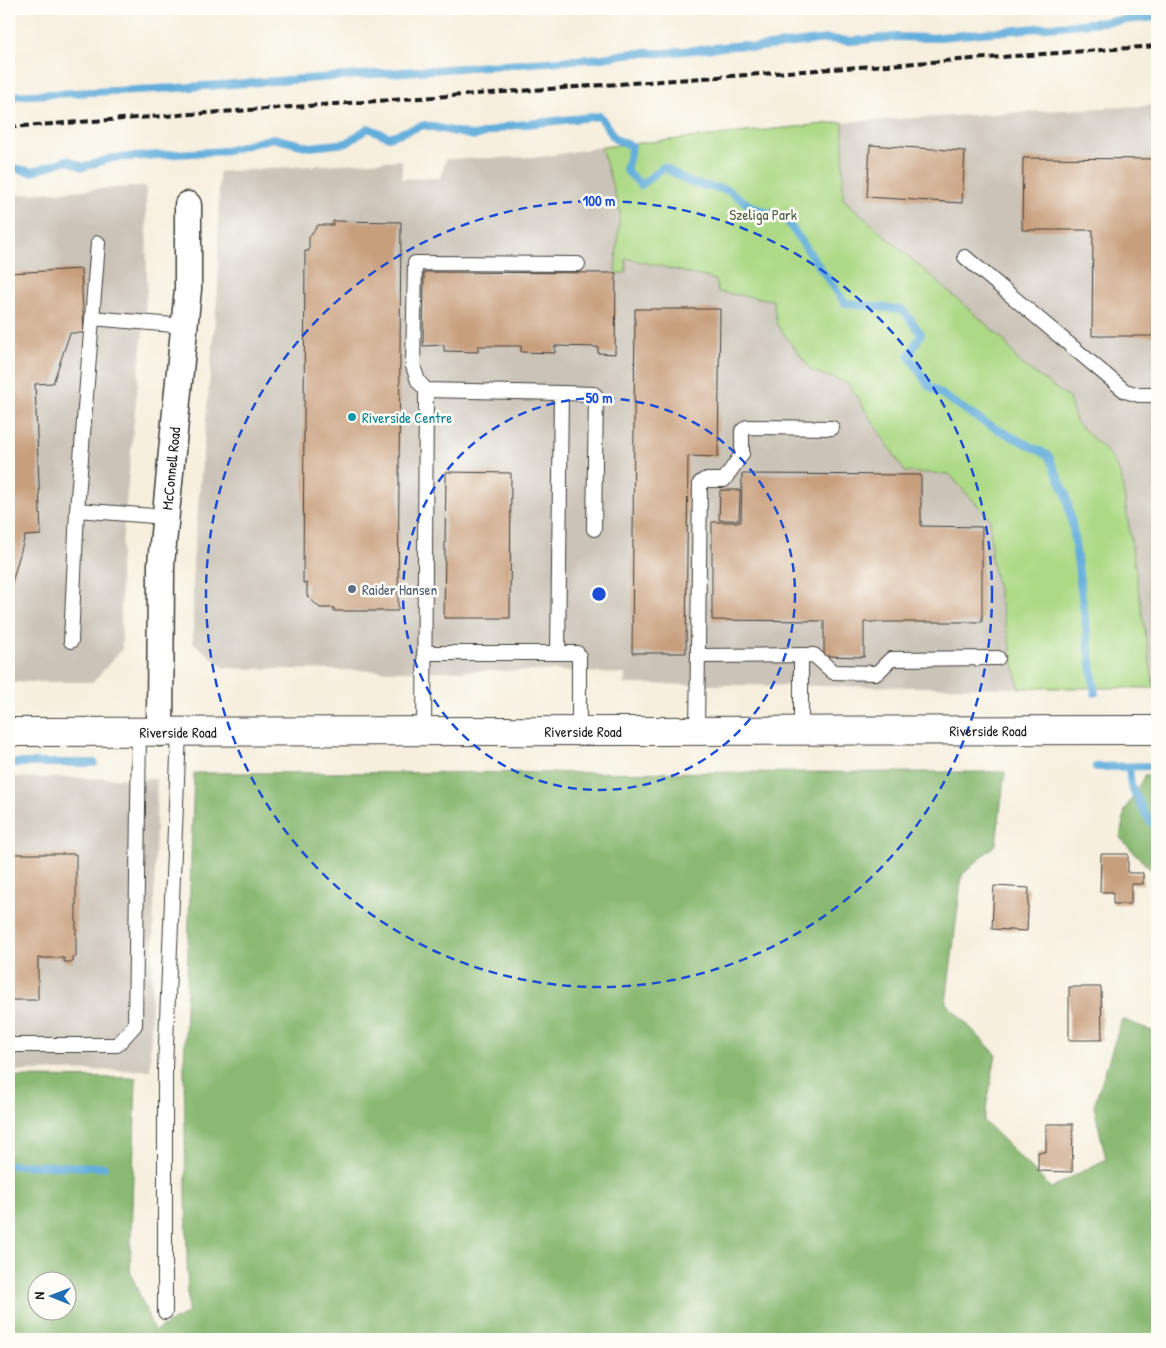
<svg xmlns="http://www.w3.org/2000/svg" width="1166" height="1348" font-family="'Patrick Hand',sans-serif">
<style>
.industrial{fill:#cac3b8}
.green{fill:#add986;stroke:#647a51}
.forest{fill:#8ab973;stroke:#536a48;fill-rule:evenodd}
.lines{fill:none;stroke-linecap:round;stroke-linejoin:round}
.stream{stroke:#63aedb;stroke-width:8}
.building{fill:#c89f7d}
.lane-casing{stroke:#3d3c39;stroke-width:16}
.street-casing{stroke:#3d3c39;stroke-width:29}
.secondary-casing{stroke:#3d3c39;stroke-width:30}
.lane{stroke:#fff;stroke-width:14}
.street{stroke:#fff;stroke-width:26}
.secondary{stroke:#fff;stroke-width:28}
.rail{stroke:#1c1c1c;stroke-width:4;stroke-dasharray:8 4;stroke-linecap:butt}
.ring{fill:none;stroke:#1d4ed8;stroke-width:2.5;stroke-dasharray:9 6}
.culture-dot{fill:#0f9aa8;stroke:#fdfcf7;stroke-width:2}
.service-dot{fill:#5c6f8a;stroke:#fdfcf7;stroke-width:2}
.labels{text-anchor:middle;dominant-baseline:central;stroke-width:5;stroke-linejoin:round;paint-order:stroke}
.park-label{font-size:15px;fill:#4f5e41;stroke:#fdfcf7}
.culture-label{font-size:15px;fill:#0d838f;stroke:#fdfcf7;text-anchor:start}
.street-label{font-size:15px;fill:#1c1c1c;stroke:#fdfcf7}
.service-label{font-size:15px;fill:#4e5e75;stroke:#fdfcf7;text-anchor:start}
.centre{fill:#1d4ed8;stroke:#fdfcf7;stroke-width:2.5}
.ring-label{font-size:15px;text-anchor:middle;font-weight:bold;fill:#1d4ed8;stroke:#fdfcf7;stroke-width:5;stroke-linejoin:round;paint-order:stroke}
</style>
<rect width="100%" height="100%" fill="#fdfcf7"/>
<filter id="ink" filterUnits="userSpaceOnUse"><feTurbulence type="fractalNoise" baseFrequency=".02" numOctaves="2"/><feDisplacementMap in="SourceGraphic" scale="10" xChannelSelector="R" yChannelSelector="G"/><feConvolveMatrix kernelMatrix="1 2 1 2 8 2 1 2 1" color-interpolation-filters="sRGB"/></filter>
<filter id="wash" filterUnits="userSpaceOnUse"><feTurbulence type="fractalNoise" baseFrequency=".0096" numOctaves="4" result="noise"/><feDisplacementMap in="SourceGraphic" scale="20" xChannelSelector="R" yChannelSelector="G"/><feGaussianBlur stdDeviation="1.12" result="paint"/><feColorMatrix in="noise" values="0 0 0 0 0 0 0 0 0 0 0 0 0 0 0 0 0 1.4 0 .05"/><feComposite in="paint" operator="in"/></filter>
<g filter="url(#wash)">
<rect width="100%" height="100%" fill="#f6efde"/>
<path class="industrial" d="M1157 105V688H1154L1121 476 1110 455 1076 422 1069 398 1019 362 1003 339 843 199V122Z
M601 147 620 211 615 273 626 258 716 280 718 292 773 300 812 371 848 383 905 472 949 474 990 519 991 557 1019 688 625 684V674L564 671H398L224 668 193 642V562L218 288 219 172 402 160V179L440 178 446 159 541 157Z
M146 186 147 289 120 565 122 649 93 682H9V195Z
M9 777 157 779 150 1070 9 1071Z"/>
<path class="green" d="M843 122V199L1003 339 1019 362 1069 398 1076 422 1110 455 1121 476 1154 688H1019L991 557 990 519 949 474 905 472 848 383 812 371 777 325 773 300 718 292 716 280 626 258V273H615L620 211 601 147Z"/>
<path class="forest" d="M1005 772 996 844 962 875 946 1003 996 1054 984 1121 1051 1188 1106 1159 1094 1106 1122 1019 1157 1033V1339H9V1077L136 1078 130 1271 154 1331 188 1313 184 1068 194 773ZM38 1280H68V1310H38Z
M1145 775 1157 776V876L1120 838 1125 810Z"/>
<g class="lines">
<path class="stream" d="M9 96 177 88 603 58 632 53H664L744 45 753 48 827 39 850 41 897 37 929 38 1157 17
M9 167 32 172 67 160 83 167 112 158 225 151 273 138 310 147 347 143 368 128 389 137 424 125 475 136 509 126 600 116 615 139 632 146 626 170 641 185 664 167 691 183 728 190 752 207 785 218 845 303 903 310 921 334 909 356 929 386 985 423 1048 455 1066 494 1073 529 1095 693
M9 763H94
M1096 767 1157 766
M1129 767 1131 786 1146 815 1157 829
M9 1165 104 1167"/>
</g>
<g id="blocks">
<path class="building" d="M870 145 965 151 962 203 867 197Z
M1023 158 1157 159V336H1092L1093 230H1022Z
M333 221 401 222 398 611H334V608H320L307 596V583H303L305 251H309V237L318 225H333Z
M81 269 84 333H70L53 383 35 384 41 535 25 536 9 593V273Z
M424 272 616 273 615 354 598 353V347L555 346V353L521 352V346H478V352L444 351V345L423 346Z
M635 309H720L718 457 688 456 686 653H632Z
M446 472 511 473 510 618H444Z
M742 474 921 475V526L982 527V622H864V657L824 656V621L712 620V522H741Z
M720 490H740L739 520H719Z
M9 854H76V957H73V962H64V958H38V1000H9Z
M1101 854H1128V873H1143V884H1131V904H1113V892H1100Z
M994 886 1029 888 1027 931 992 929Z
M1069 987H1101L1102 1040H1069Z
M1046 1124H1073L1072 1172 1038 1171V1152H1046Z"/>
</g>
</g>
<g filter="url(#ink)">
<use href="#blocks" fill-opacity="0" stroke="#3d3c39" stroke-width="1"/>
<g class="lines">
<g class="lane-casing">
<path id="lane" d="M98 243 77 510 166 517
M965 257 1125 391 1139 395H1157
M92 318 185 326
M426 390 418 381 413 366 415 263 578 264
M561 393 594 394 596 396 594 529
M71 641 77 510
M558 653H577L579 656V731
M698 656 814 655 833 672 877 673 891 659 998 658
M697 730 700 483 704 480H724L742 454V431L747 427 832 428
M801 730V655
M424 732 426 390 561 393 558 653H424
M9 1045H117L135 1025 139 733
M165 1312V1067L179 733"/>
</g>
<g class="street-casing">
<g id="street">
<path id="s1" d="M160 733 161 564 188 289V205"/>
</g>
</g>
<g class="secondary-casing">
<g id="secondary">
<path id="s2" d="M9 732 1157 730"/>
</g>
</g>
<use href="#lane" class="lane"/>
<use href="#street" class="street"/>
<use href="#secondary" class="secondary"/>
<path class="rail" d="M9 127 1157 46"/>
</g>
</g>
<g class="ring">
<circle cx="599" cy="594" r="196"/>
<circle cx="599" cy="594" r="393"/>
</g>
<circle class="culture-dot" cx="352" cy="417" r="5"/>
<circle class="service-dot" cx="352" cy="589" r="5"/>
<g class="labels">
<g class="park-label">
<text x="763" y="214">Szeliga Park</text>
</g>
<g class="culture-label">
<text x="362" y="417">Riverside Centre</text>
</g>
<g class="street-label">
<text stroke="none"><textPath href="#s1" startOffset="265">McConnell Road</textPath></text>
<text stroke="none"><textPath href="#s2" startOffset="979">Riverside Road</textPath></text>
<text stroke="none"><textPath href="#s2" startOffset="574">Riverside Road</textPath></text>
<text stroke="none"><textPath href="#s2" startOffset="169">Riverside Road</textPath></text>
</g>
<g class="service-label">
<text x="362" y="589">Raider Hansen</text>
</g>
</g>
<circle cx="599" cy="594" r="8" class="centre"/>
<g class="ring-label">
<text x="599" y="206">100 m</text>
<text x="599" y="403">50 m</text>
</g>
<rect width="1166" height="1348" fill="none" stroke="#fdfcf7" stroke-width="30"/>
<g transform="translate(52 1296) rotate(271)"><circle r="24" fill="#fdfcf7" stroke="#a3a29f"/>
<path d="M0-4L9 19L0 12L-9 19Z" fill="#1f6fb2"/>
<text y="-8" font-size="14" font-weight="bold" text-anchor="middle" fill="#1c1c1c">N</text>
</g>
</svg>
